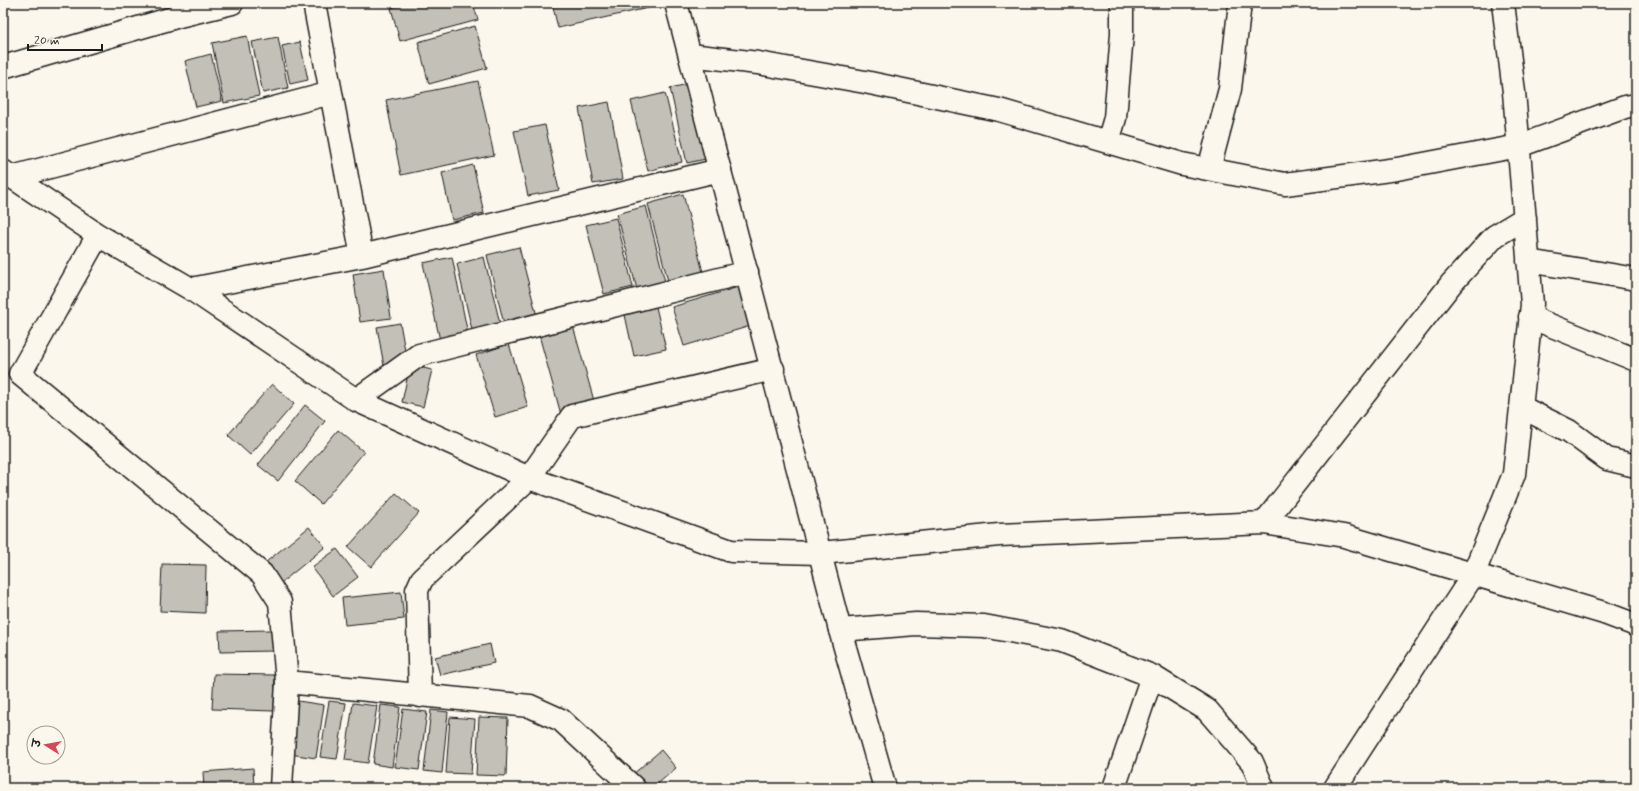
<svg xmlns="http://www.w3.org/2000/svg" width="1639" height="791" font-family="Mynerve,'Playpen Sans Deva',sans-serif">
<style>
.building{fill:#c3c0b8;stroke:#1c1c1c}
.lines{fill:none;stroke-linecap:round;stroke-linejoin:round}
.minor-casing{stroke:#1c1c1c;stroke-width:25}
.major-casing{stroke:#1c1c1c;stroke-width:25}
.minor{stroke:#fbf7ec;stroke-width:22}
.major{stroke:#fbf7ec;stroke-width:22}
</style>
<rect width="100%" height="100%" fill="#fbf7ec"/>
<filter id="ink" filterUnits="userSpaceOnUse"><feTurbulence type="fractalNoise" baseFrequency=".025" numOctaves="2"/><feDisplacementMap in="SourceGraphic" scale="8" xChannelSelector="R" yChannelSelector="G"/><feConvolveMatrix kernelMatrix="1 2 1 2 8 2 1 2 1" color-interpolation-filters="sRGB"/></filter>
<g filter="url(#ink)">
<path class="building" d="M409 3H473L478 20 400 41 391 8Z
M552 3H665L666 4 558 28Z
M475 26 487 68 429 84 418 42Z
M247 36 259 96 224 103 212 43Z
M278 37 288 88 263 93 252 42Z
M300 42 308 80 290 84 282 46Z
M211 54 222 101 196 107 185 61Z
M478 81 494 155 401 175 386 100Z
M693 83 710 158 687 163 670 88Z
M665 93 682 162 648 171 631 101Z
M609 102 623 179 593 184 579 108Z
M545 125 559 190 528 196 514 131Z
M473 165 484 213 452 220 442 173Z
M683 194 704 276 669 285 648 204Z
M646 206 667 290 639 297 617 214Z
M616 218 633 287 604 294 586 225Z
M519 247 538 320 505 328 487 255Z
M452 257 469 339 441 345 423 263Z
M484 257 502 332 474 339 457 264Z
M384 269 391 318 360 322 353 274Z
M745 285 757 324 684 346 672 307Z
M656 307 666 349 634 356 625 315Z
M400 323 407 362 384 366 377 327Z
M573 326 596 408 562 418 539 335Z
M509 344 528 407 495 417 476 355Z
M410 365 432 370 423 407 402 402Z
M272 384 294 404 250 455 228 435Z
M305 405 325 421 278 481 258 465Z
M338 430 364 452 321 504 295 481Z
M396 493 419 513 371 567 348 547Z
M309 527 325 547 276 587 260 567Z
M337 549 358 577 333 596 312 567Z
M162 564 206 565 205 613 160 611Z
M401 592 404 619 345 625 342 598Z
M272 630 273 651 220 652 219 631Z
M490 644 494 663 440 675 435 657Z
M214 674 275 675 274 711 212 709Z
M298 701 324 705 316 758 290 754Z
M329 701 346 703 337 759 320 757Z
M353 703 377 706 368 763 345 760Z
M381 705 400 707 392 767 373 764Z
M403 709 427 712 419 770 395 767Z
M431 710 448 712 442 773 424 771Z
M450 717 475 719 471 774 446 773Z
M479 717 508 718 506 776 476 775Z
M661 750 676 768 653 788H642L631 776Z
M253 768 254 788H204L203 772Z"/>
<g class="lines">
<g class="minor-casing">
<path id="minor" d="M314 3 362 256
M183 15 232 3
M690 55 758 63 865 82 999 110 1182 164 1285 184 1397 169 1519 146 1625 107 1636 105
M3 67 183 15 180 3
M1108 142 1115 118 1122 34V3
M1209 169 1230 89 1240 3
M3 171 98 235 191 289 356 400 529 478 731 551 821 553 999 535 1264 523 1344 536 1604 613 1636 625
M12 177 331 93
M98 235 20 374 262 574 280 602 287 682 281 788
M1528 261 1636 279
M191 289 362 256 720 170
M1530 317 1636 360
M356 400 419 355 747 272
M1521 407 1569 431 1607 459 1636 466
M1264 523 1451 284 1495 236 1525 218
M840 630 916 624 984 626 1062 641 1152 676 1207 710 1252 762 1263 788
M287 682 530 706 561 720 634 788
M420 696 417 590 422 579 529 478 572 416 773 369
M1114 788 1152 676
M1335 788 1473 575 1514 474 1532 304 1514 92 1503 3"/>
</g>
<g class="major-casing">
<path id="major" d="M676 3 840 630 885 788"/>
</g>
<use href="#minor" class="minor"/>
<use href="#major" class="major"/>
</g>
</g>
<rect width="1639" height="791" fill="none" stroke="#fbf7ec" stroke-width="16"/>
<rect x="8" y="8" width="1623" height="775" fill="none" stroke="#1c1c1c" stroke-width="1.5" filter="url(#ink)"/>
<g transform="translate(46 745) rotate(281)"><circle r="19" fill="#fbf7ec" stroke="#a29f99"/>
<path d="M0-3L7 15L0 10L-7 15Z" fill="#d1495b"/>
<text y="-6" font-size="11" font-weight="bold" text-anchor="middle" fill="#1c1c1c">उ</text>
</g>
<path d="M28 44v6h74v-6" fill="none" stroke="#1c1c1c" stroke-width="2"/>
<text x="34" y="44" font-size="12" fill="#1c1c1c" stroke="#fbf7ec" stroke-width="3" paint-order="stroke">20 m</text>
</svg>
